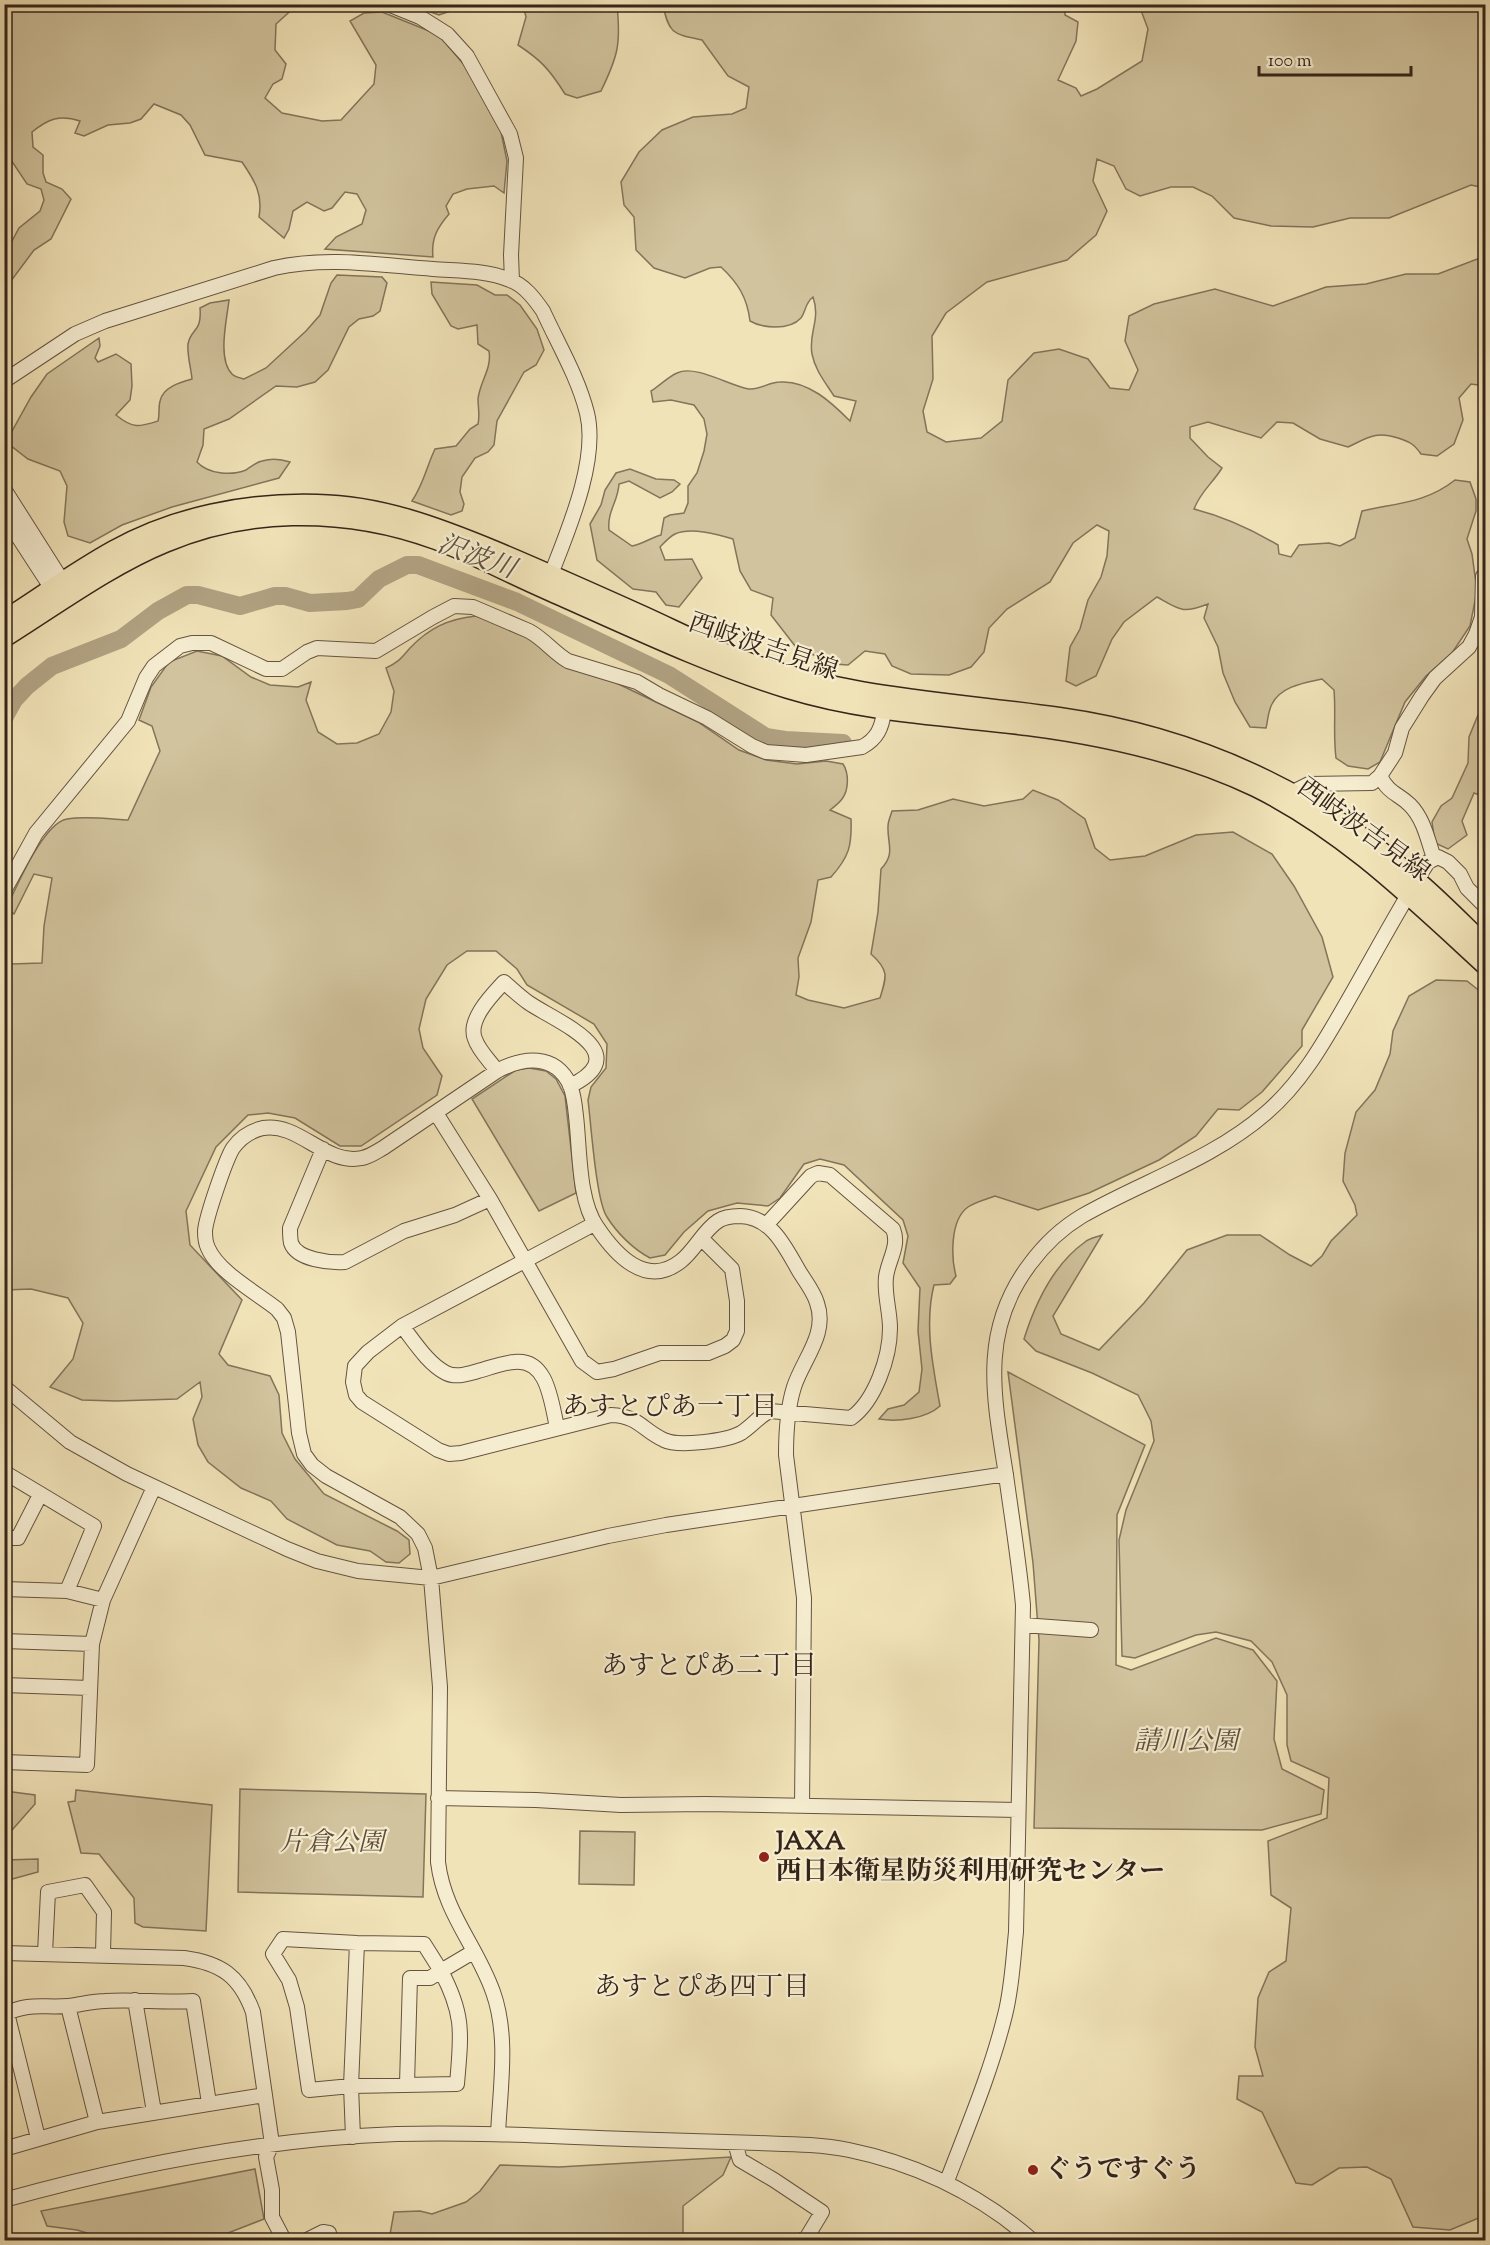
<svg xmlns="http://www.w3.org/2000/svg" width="1490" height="2245" font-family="'Sorts Mill Goudy','Noto Serif JP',serif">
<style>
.green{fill:#d1c39d;stroke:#83745b;stroke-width:1.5}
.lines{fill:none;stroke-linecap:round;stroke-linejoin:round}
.river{stroke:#b1a282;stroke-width:18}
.minor-casing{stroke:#645441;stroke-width:16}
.major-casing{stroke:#352519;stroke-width:21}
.minor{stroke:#f6edd1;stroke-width:14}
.major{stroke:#f1e3b8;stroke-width:18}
.poi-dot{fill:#8f2418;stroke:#f6edd1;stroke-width:2}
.labels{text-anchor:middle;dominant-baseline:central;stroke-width:4.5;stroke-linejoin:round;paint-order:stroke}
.street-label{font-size:26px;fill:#352519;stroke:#f6edd1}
.park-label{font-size:26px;font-style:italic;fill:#5c4c3a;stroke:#f6edd1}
.poi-label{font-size:26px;font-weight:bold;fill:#352519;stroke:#f6edd1;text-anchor:start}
.water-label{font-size:27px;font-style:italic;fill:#60513e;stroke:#f6edd1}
.neighbourhood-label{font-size:27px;fill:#352519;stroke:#f6edd1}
</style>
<rect width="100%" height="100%" fill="#f1e3b8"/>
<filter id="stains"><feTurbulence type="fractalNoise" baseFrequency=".00333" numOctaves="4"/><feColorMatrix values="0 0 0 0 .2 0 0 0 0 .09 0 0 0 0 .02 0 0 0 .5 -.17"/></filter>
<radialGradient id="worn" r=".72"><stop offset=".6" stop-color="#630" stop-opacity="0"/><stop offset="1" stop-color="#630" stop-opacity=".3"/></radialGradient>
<path class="green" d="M5 5H297L276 24 275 50 286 64 282 79 273 84 265 98 282 113 322 121 341 120 374 84 376 65 350 21 364 13 382 12 439 35 465 66 500 127 507 161 504 193 494 186 467 189 453 194 446 206 449 214C437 228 431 239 433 257L325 249 336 237 362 224 366 210 357 194 345 192 332 208 324 211 307 202 293 211 289 229 284 238 259 217C263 194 255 181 242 162L205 155 190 125 181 115 154 104 141 119 130 123 108 125 84 136 75 133 80 121C60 114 48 119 32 132L33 147 43 155V173L46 182 62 189 71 199 51 239 34 250 5 289V254L19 228 40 211 44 200 41 189 27 184 5 151Z
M411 5H460L456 9 439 15Z
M523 5H617C621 44 618 56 601 91L577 98 565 94C550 70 541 60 518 45L526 17Z
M663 5H1065V15L1078 22 1076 41 1058 80 1076 88 1081 96 1097 89 1142 61 1148 29 1139 5H1485V188L1471 185 1389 218H1350L1313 227 1271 226 1234 218 1212 196 1193 187H1171L1140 196 1126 189 1114 166 1097 159 1093 181 1107 211 1096 235 1067 260 987 282 946 313 932 336 933 379 923 411 927 432 946 442 981 438 1002 421 1008 380 1034 353 1059 349 1088 359 1110 388 1129 390 1138 370 1125 341 1129 316 1154 304 1215 289 1273 306 1326 287 1366 284 1406 274H1438L1485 256V386L1471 384 1459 398 1463 420 1454 444 1437 456 1421 454C1414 444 1410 442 1398 438 1376 431 1369 437 1348 447L1320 439 1293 423 1277 422 1261 438 1208 422 1190 427V438L1208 457 1222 468C1212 484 1201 491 1194 509 1225 517 1251 529 1278 545L1279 554 1291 557 1299 545 1329 543 1340 546 1355 538 1362 511C1397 503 1426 503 1455 480L1470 482 1476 499V511L1467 539 1472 554 1477 591 1470 626 1452 653 1426 676 1405 702 1380 762 1368 769 1348 766 1336 758C1333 735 1336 713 1334 690L1322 679C1304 683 1281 686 1272 704 1268 711 1268 720 1266 728L1250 727 1235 702 1223 673 1218 647 1204 618 1208 604C1182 614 1180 610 1157 597L1124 622 1112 639 1096 676 1076 686 1066 681 1070 647 1080 629 1088 600 1101 577 1107 556 1109 531 1097 525 1073 543 1050 582 1007 609 989 628 984 652 971 667 949 675 911 674 892 666 885 654 865 651 848 665 834 664 822 657 799 651 771 615 773 598 751 590 740 571 733 539C716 534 691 527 675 534 669 537 664 543 660 547L665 560 692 559 702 578 679 607 666 605 656 592 633 589 597 560 590 524 601 505 605 490 616 473 630 469 656 479 674 480 680 484 672 492 660 498 629 481 619 484C618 502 607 511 609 530L632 546C643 544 650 538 661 535L664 518 670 515 684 513 688 503V486L697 473 704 451 707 434 704 419 694 405 671 400 653 402 651 391C659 386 668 377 677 373 695 364 730 386 749 389 761 390 768 382 780 382 808 380 832 403 850 421L856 401 834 396C825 382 815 370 812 354 808 333 821 320 813 297 805 303 806 311 801 318 789 331 762 328 750 321 747 297 738 283 721 267L710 268 685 278 654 268 636 250 634 217 624 205 621 182 639 152 662 130 693 117 732 114 746 108 749 87 728 76 702 40C673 34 669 34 663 5Z
M337 275 382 277 387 283 380 311 373 316 359 319 349 327 328 370 315 382 297 387 276 386 229 419 204 429 203 445 197 462C208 474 231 476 246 470 251 467 256 462 262 461 272 458 281 459 290 462L279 478 172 507 122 525 90 543 68 536 64 522 67 486 60 471 28 459 6 442 31 397 47 374 99 338 100 346 95 358 98 362 116 354 131 364 132 386 130 400 116 415C133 429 139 427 158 421 160 414 158 408 160 401 163 387 181 382 192 379 191 368 187 355 188 344 191 328 202 333 200 308L210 303 229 300C227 319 217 359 232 374 235 377 240 378 244 379L266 368 306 331 320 315 331 283Z
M431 282 477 285 495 295H507L520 305 537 329 544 350 536 365 524 372 497 421 494 445 488 452 475 458 462 477 460 492 464 504 462 511 451 515 412 501C424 483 426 468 435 449L456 446 470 429 478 424C480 415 478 407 478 399 480 381 492 369 489 351L478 344 477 325 458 329 451 326 432 294Z
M476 616 532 636 589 670 698 722 739 750 766 760 797 764 826 761 843 764C849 773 849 790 842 799 839 803 834 807 830 810L851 819C852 846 849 857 831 877L818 880 811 922 798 958 799 977 796 995 808 1000 844 1008 880 998C887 976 889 970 871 954L878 912 881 869C896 853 887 844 888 826 888 821 891 815 892 811L918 810 953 799 984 806 1023 799 1033 790 1058 800 1085 819 1095 848 1110 860 1145 856 1196 835 1233 832 1272 854 1294 886 1322 937 1333 977 1302 1030V1046L1262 1092 1239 1110 1218 1109 1196 1136 1159 1160 1089 1193 1038 1210 995 1196C987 1199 975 1202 968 1207 950 1220 951 1257 956 1276L950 1284 934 1285C924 1324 933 1367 940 1406 926 1419 897 1422 879 1419L888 1409 904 1405 919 1392 922 1369 918 1331 920 1288 903 1263 908 1236 903 1220 844 1165 820 1159 804 1164 780 1198 768 1206 737 1203 708 1211 684 1232 665 1255 650 1258C633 1249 617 1233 607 1217 596 1201 591 1123 588 1100L591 1087 606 1068 607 1044 594 1024 527 985 517 969 496 951H467L447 965 426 999 419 1029 423 1048 442 1076 437 1095 361 1146H340L295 1118 268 1113 248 1115 216 1147 186 1211 190 1245 242 1300 219 1354 228 1365 270 1376 279 1395 282 1433 295 1459 324 1494 397 1531 409 1540 410 1554 399 1563 386 1562 370 1551 337 1545 287 1519 271 1501 241 1488 208 1462 198 1445 193 1419 202 1397 200 1382 177 1399 116 1401 82 1400 50 1387 73 1359 83 1323 68 1298 31 1289 5 1290 4 931 11 964 42 963 44 926 52 878 34 874 14 914 6 909C16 888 43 823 67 819 85 816 110 819 128 820L160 751 152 726 139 720 151 687 169 662 197 651 222 656 251 677 270 685 298 687 311 682 306 700 318 732 337 744 357 743 379 734 391 712 394 691 386 668C399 662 401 658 410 648 429 628 448 619 476 616Z
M1485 711V797L1474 793 1462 821 1467 835 1448 849 1435 843 1432 822 1441 806 1452 798 1468 763 1469 737 1478 715Z
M1436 980 1467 981 1486 996V2215L1450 2230 1413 2227 1391 2179 1367 2167 1339 2168 1312 2185 1296 2183 1262 2112 1237 2099 1239 2076H1263L1255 2047 1258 1998 1269 1972 1286 1961 1291 1908 1271 1895 1268 1841 1327 1818 1329 1778 1291 1761 1287 1745V1695L1272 1662 1251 1641 1216 1632 1196 1635 1135 1658 1122 1656 1119 1540 1126 1510 1154 1441 1151 1421 1138 1395 1092 1373 1036 1351 1024 1339C1035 1304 1054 1264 1085 1242 1089 1238 1097 1237 1102 1235L1053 1316 1061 1334 1099 1350 1144 1303 1187 1250 1227 1235H1260L1290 1255 1311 1266 1322 1256 1331 1241 1357 1215 1355 1205 1343 1181 1345 1153 1356 1112 1375 1090 1390 1054 1393 1031 1409 996Z
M529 1068 546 1071 556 1079 565 1096 576 1193 539 1211 472 1099 516 1070Z
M1008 1372 1145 1445 1117 1515 1116 1665 1131 1670 1216 1638 1253 1650 1277 1681 1274 1739 1282 1769 1324 1790 1321 1814 1262 1830 1034 1828 1039 1640 1033 1563Z
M240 1789 426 1794 423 1897 238 1892Z
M76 1790 212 1805 206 1931 143 1927 135 1923 134 1898 99 1854 81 1853 68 1802 75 1801Z
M5 1791 35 1795V1804L5 1838Z
M580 1831 635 1832 634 1885 579 1884Z
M38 1859V1872L5 1881V1860Z
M731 2157 723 2175 683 2206V2240H389L394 2212 420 2211 432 2214 466 2202 480 2191 500 2165 559 2167Z
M255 2169 264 2219 228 2233H166L104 2238 77 2230 47 2226 41 2211Z"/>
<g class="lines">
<path class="river" d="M4 718 14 700 27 686 52 666 121 639 158 611 187 595H198L240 606 275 596H285L310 603 347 601 358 599 379 579 407 565H418L517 602 669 675 766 737 785 740 843 743"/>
<g class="minor-casing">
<path id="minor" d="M388 4 420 17 447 34 467 56 510 134 516 158 511 255 512 281
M4 381 75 334 105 321 274 268C328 256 378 265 433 269 458 271 486 270 510 280 524 285 534 298 543 311 558 344 578 377 587 413 599 462 566 535 548 582
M4 489 63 582 65 591
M4 515 52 589 58 592
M1380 776C1389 794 1398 793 1410 805 1424 819 1428 841 1434 858
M1293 792 1309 784 1372 783 1380 776 1395 753 1402 728 1422 696 1435 678 1469 647 1476 634 1482 617 1483 576 1486 577
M4 891 36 833 128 721 146 678 154 666 180 646 192 643H211L266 669H282L307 652 317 648 376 651 433 617 454 606 473 607 529 631C544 639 553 652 568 661L637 682 659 695 707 718 752 746 766 752 806 755 862 747C877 739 882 728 884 711
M497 1071C490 1061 479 1051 475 1039 467 1020 492 995 504 982 512 989 520 997 529 1003 557 1022 638 1053 570 1086
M436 1113 490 1199 582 1361 597 1372 614 1369 660 1353H708L725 1346 733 1340 737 1331V1301L732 1269 702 1239
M323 1149 290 1228C290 1233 290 1238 291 1243 297 1260 330 1263 345 1262L404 1231 455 1215 490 1199
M594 1224 402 1326 368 1352 355 1366 353 1382 356 1395 362 1402 438 1450 449 1454 461 1453 611 1415C639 1416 642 1430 664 1440 678 1447 727 1441 741 1433 752 1426 759 1416 770 1411L851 1418C875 1401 890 1357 890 1328 890 1311 884 1294 886 1277 888 1260 900 1246 893 1229L830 1175 818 1173 811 1176 767 1224
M402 1326C414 1341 428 1364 446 1373 456 1378 467 1374 478 1371 489 1368 502 1363 514 1362 548 1358 551 1402 557 1427
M4 1387 70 1442 127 1474 287 1549 317 1561 358 1571 431 1578 608 1536 666 1525 1006 1474
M4 1472 94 1526 67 1591
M4 1538H18L40 1495
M4 1589 67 1591 103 1600
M1023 1625 1091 1630
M4 1641 92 1644
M4 1685 89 1688
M4 1762 87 1765 92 1644 103 1600 154 1487
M438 1798 536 1800 621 1805 706 1804 1018 1810
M4 1953 184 1958C221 1963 240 1976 253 2012L272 2144 266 2157 272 2190V2217L284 2240
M45 1953 48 1892 85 1885 104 1912 103 1954
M135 2000 154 2112
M68 2006 97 2122
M7 2013 38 2138
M4 2014C32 2002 41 2008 68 2006 80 2005 92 2001 105 2001 135 1999 164 2003 193 2001L209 2103
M407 2084 410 1978H430L441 1971C465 2016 461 2035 457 2084L351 2086 309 2090 297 2007 289 1980 273 1954 283 1939 357 1943 424 1944 441 1971 473 1952
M498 2134C500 2089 509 2036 493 1992 477 1946 444 1913 438 1862L440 1687 431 1578 425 1548 418 1534 400 1517 326 1476 312 1465 304 1454 299 1433 288 1332 284 1318 277 1309C257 1293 218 1272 208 1248 206 1244 205 1236 205 1231 206 1217 226 1159 233 1148 240 1138 250 1131 263 1128 299 1122 326 1166 362 1158 369 1157 376 1152 383 1148L497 1071C523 1057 555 1053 570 1085 574 1095 575 1106 576 1116 580 1149 578 1200 597 1227 615 1254 646 1289 681 1261 695 1250 703 1231 718 1221 724 1217 732 1216 740 1216 772 1217 785 1247 799 1271 805 1281 814 1292 817 1303 828 1334 803 1359 794 1387 787 1409 786 1432 786 1455L804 1598 802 1806
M353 2137 351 2086 357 1943
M735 2143 740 2160 774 2180 822 2212 807 2237 802 2240
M4 2149 97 2122 265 2095
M947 2181C968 2126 991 2072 1005 2015 1012 1988 1013 1960 1016 1932L1023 1605C1019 1562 1012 1519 1006 1475 994 1398 979 1331 1030 1264 1044 1245 1062 1228 1082 1216 1143 1181 1212 1160 1266 1113 1301 1083 1323 1044 1346 1004 1373 957 1399 908 1428 862L1438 857 1448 862 1460 874 1467 888 1486 907
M4 2200C133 2164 263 2139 397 2134 473 2132 550 2136 626 2139 670 2140 714 2142 758 2143 788 2144 819 2144 849 2150 917 2164 979 2194 1032 2240
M4 2232 7 2240
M307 2240 323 2232 329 2233"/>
</g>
<g class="major-casing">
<path id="major" d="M4 620C40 597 76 571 114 550 175 516 247 502 317 504 380 505 438 527 496 551 546 572 595 594 644 616 679 632 712 649 748 662 847 698 955 702 1059 717 1192 736 1313 790 1415 879 1440 900 1462 923 1486 946
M4 638C55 606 111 565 165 543 205 526 250 517 292 516 341 515 390 523 436 540 473 554 510 574 547 590 624 624 707 664 788 689 866 713 947 716 1028 726 1106 736 1184 753 1255 787 1343 830 1414 900 1486 966"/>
</g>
<use href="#minor" class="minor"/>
<use href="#major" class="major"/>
</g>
<g class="poi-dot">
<circle cx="764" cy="1857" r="6"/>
<circle cx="1033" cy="2170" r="6"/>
</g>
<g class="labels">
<g class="street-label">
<text transform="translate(763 648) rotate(19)">西岐波吉見線</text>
<text transform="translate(1363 831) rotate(36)">西岐波吉見線</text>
</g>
<g class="park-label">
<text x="1186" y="1742">請川公園</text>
<text x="332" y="1843">片倉公園</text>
</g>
<g class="poi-label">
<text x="776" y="1842">JAXA<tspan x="776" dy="30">西日本衛星防災利用研究センター</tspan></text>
<text x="1045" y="2170">ぐうですぐう</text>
</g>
<g class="water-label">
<text transform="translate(476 558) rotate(20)">沢波川</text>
</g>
<g class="neighbourhood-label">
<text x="670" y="1408">あすとぴあ一丁目</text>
<text x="709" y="1667">あすとぴあ二丁目</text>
<text x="702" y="1988">あすとぴあ四丁目</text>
</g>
</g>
<rect width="1490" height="2245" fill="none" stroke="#f1e3b8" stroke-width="24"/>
<rect x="6" y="6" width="1478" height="2233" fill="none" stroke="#352519" stroke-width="3"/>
<rect x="12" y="12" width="1466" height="2221" fill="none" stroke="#352519" stroke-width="1.5"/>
<path d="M1259 66v9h152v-9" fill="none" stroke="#352519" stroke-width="3"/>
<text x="1268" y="66" font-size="18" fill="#352519" stroke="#f6edd1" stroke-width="4.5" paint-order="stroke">100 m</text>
<rect width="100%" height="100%" filter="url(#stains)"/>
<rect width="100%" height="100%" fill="url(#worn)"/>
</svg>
